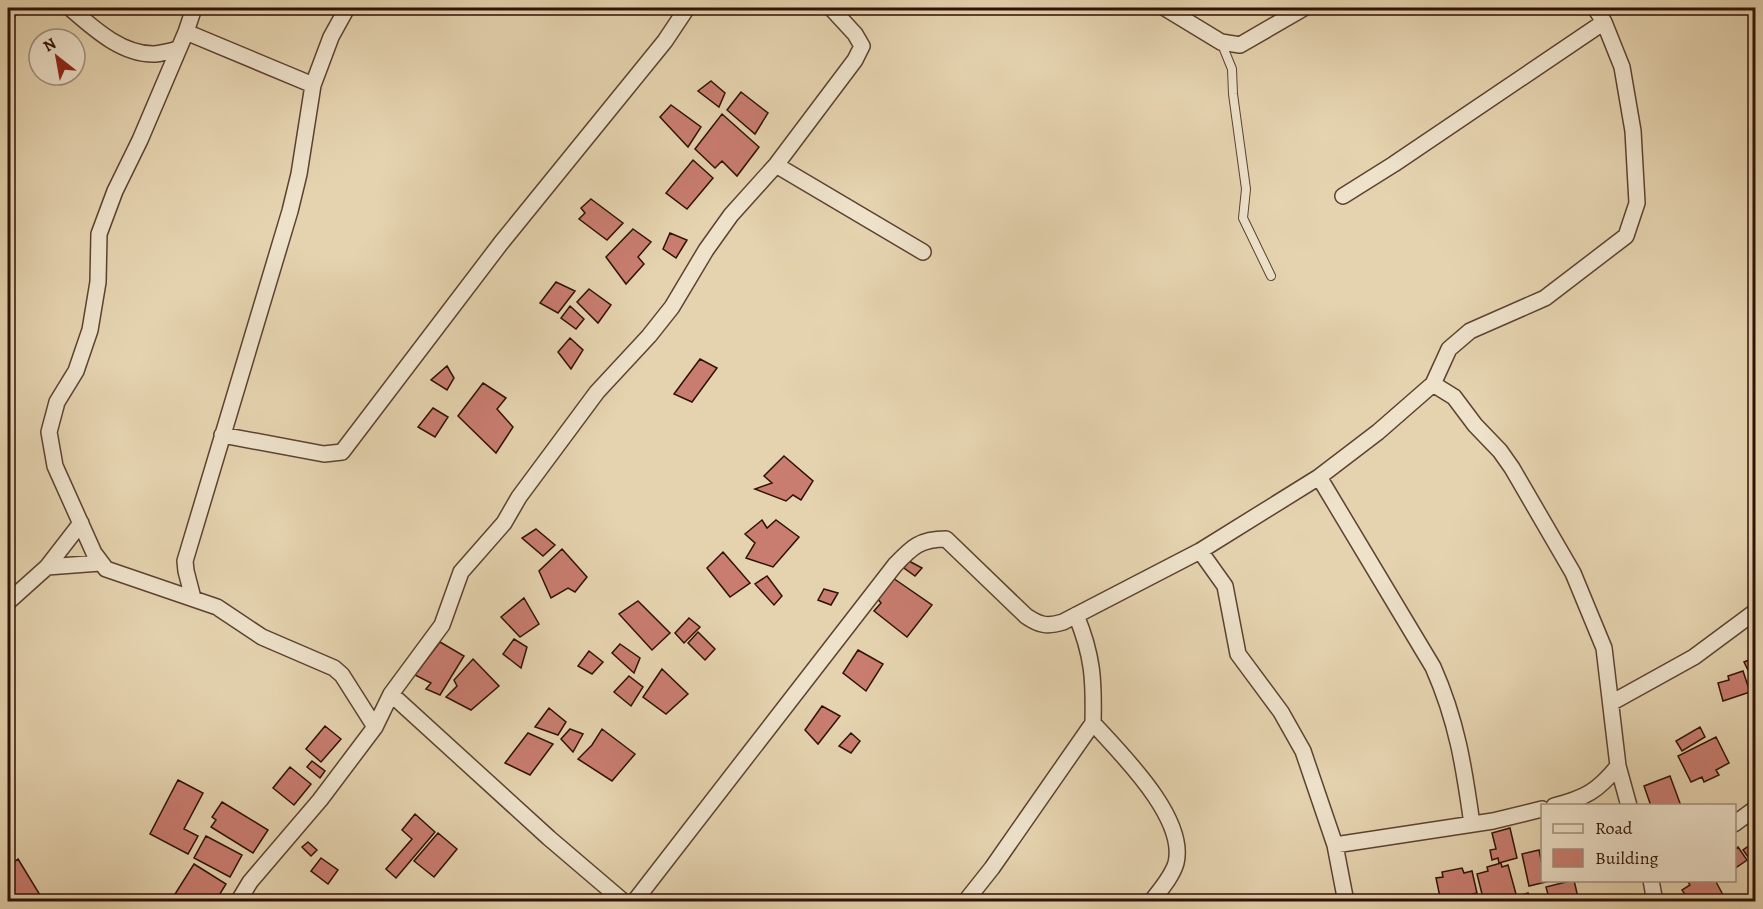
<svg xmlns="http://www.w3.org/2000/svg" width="1763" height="909" font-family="Alegreya,serif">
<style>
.building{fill:#c97d70;stroke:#2f1105;stroke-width:1.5}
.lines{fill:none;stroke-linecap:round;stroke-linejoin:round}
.lane-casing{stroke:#5c4230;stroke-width:10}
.street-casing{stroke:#5c4230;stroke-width:18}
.lane{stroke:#eee2cb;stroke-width:8}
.street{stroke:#eee2cb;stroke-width:15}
</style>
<rect width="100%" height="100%" fill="#e5d3af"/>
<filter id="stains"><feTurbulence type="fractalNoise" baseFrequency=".00333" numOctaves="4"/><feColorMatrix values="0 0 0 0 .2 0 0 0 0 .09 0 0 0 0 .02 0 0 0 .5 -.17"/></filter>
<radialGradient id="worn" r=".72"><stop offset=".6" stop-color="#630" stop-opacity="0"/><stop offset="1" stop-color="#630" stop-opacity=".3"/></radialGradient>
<path class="building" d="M711 81 725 93 719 107 698 91Z
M741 92 768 113 755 134 727 110Z
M671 105 701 127 688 147 660 117Z
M722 114 759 147 737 176 722 161 715 168 695 149Z
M693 160 713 178 687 209 666 193Z
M591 199 623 223 607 240 579 219 585 213 581 208Z
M633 229 651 242 638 257 644 264 626 284 606 257Z
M670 233 687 240 676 258 663 249Z
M556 282 575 291 558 313 540 303Z
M589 289 611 305 598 323 577 302Z
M570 306 584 319 576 329 561 318Z
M570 338 583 350 571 369 558 352Z
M700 359 717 368 692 402 674 394Z
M447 366 454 378 447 390 431 380Z
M483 383 506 398 497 409 513 427 496 453 458 416Z
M433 408 448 417 435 437 418 427Z
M784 456 813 481 801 500 793 495 786 501 755 489 772 483 764 476Z
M762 520 767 528 776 520 799 537 773 567 746 558 755 543 745 534Z
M536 529 555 545 543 556 522 538Z
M562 549 587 577 575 592 568 588 551 598 539 571Z
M723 552 750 583 730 597 707 568Z
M909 561 922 568 915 576 904 568Z
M767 576 782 596 774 605 755 584Z
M893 578 932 605 907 637 874 611 881 603 877 598Z
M824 589 838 593 831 605 818 600Z
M524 598 539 624 520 637 501 617Z
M638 601 670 633 652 650 619 614Z
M689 618 700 627 684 643 675 633Z
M698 632 715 649 705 660 688 643Z
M514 639 527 647 521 668 503 654Z
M440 642 464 656 440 695 426 689 431 683 415 675Z
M620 644 640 658 634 673 612 653Z
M858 650 883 664 866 691 843 673Z
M589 651 603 662 592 674 578 666Z
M1756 657V687L1744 662Z
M473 659 499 686 471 710 446 697 457 686 454 680Z
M662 669 688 694 666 714 643 697Z
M1743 671 1750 692 1723 701 1718 683 1729 680 1728 676Z
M629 676 643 687 631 706 614 692Z
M822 706 840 716 818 744 805 730Z
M549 708 566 722 558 735 535 727Z
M325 726 341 739 321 762 306 749Z
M1700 727 1705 737 1682 751 1676 741Z
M570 729 583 734 573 752 561 739Z
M602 729 635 754 612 781 578 759 592 745Z
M528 733 553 744 530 775 505 763Z
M851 733 860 741 851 753 839 746Z
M1716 737 1729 763 1716 770 1719 775 1704 782 1702 777 1691 782 1678 756Z
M312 761 325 771 320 778 307 767Z
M290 767 311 784 294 805 273 788Z
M1670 776 1681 806H1651L1644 786Z
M178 780 203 793 184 829 198 836 188 854 150 834Z
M222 802 268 830 253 853 211 827 216 820 212 817Z
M415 814 435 832 396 878 386 869 412 839 402 830Z
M1510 828 1517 858 1499 863 1498 858 1492 860 1490 850 1496 849 1492 833Z
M438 833 457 849 434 877 414 861Z
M206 836 242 855 230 877 194 858Z
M308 842 317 850 311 856 302 847Z
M1753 843 1756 845V868L1743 850Z
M1738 847 1747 860 1734 869V850Z
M1539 850 1542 865V880L1546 882 1529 886 1522 854Z
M321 858 338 870 328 884 311 871Z
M18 859 40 895 28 902H8V866Z
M1501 863 1502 867 1508 865 1516 894 1484 902 1477 874 1488 871 1487 867Z
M194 864 226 884 215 902H170Z
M1462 868 1464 873 1472 871 1477 893 1472 894 1473 902H1441L1436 878 1443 877 1442 872Z
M1574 880 1579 902H1550L1546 887Z
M1687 880H1715L1723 895 1711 902H1693L1692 899 1689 901 1682 890 1690 885Z
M1528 893 1531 902H1499Z"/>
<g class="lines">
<g class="lane-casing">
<path id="lane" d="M1221 42 1232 69 1233 94 1246 189 1243 218 1271 276"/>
</g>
<g class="street-casing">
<path id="street" d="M70 8C93 28 122 55 155 54 163 53 171 51 178 49
M194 8 186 32 140 140 115 191 99 234 98 282 90 330 76 371 57 402 49 432 55 466 94 553 106 569 217 607 262 637 334 668 342 675 375 727
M1165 8 1221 42 1240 45 1304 8
M8 12 11 8
M186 32 313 85
M776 165 923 252
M1343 196 1394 164 1604 22 1595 8
M1433 384 1454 397 1475 425 1500 451 1512 468 1573 573 1604 648 1618 766 1629 806
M222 435 324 454 342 452 501 243 665 41 687 8
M1319 477 1433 667C1457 721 1464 767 1472 824
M1200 551 1225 586 1238 654 1281 712 1303 751 1335 845 1346 902
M47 567 100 563
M193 598 186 571 185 561 290 211 299 174 313 85 331 37 347 8
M8 602 47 567 81 523
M1076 615C1093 656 1094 680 1093 723 1121 754 1187 818 1176 863 1172 877 1160 890 1151 902
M391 694 549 838 624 902
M1611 703 1694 657 1756 611
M1554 806C1585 798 1598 791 1618 766
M1734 824 1756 808
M1335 845 1493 821 1542 809
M1651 880 1655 902
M238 902 250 882 320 800 375 727 391 694 442 625 461 572 504 523 519 497 597 392 649 336 672 307 706 250 731 215 776 165 855 60 862 46 855 34 831 8
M634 902 895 565C912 547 920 539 946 539L1026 616C1039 625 1047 627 1063 622L1200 551 1319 477 1378 432 1433 384 1449 349 1470 331 1545 298 1626 236 1637 203 1633 131 1622 67 1604 22
M965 902 992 868 1093 723"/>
</g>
<use href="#lane" class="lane"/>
<use href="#street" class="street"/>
</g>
<rect width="1763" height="909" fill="none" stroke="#e5d3af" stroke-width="30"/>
<rect x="9" y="9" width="1745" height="891" fill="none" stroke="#2f1105" stroke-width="3"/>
<rect x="15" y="15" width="1733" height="879" fill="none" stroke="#2f1105" stroke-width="1.5"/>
<rect x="1541" y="804" width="195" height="78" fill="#eee2cb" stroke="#a28e7c" stroke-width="1.5"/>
<rect x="1553" y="824" width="30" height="9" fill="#eee2cb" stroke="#a28e7c" stroke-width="1.5"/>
<text x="1595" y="834" font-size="18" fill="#2f1105">Road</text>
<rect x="1553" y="849" width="30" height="18" fill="#c97d70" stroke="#a28e7c" stroke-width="1.5"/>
<text x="1595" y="864" font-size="18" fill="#2f1105">Building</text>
<g transform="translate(57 57) rotate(329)"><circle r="28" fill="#eee2cb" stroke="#a28e7c" stroke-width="1.5"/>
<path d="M0-4.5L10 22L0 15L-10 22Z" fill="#8f2418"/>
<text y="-9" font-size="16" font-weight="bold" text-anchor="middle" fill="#2f1105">N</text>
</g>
<rect width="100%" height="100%" filter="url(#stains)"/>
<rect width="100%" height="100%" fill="url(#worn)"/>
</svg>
